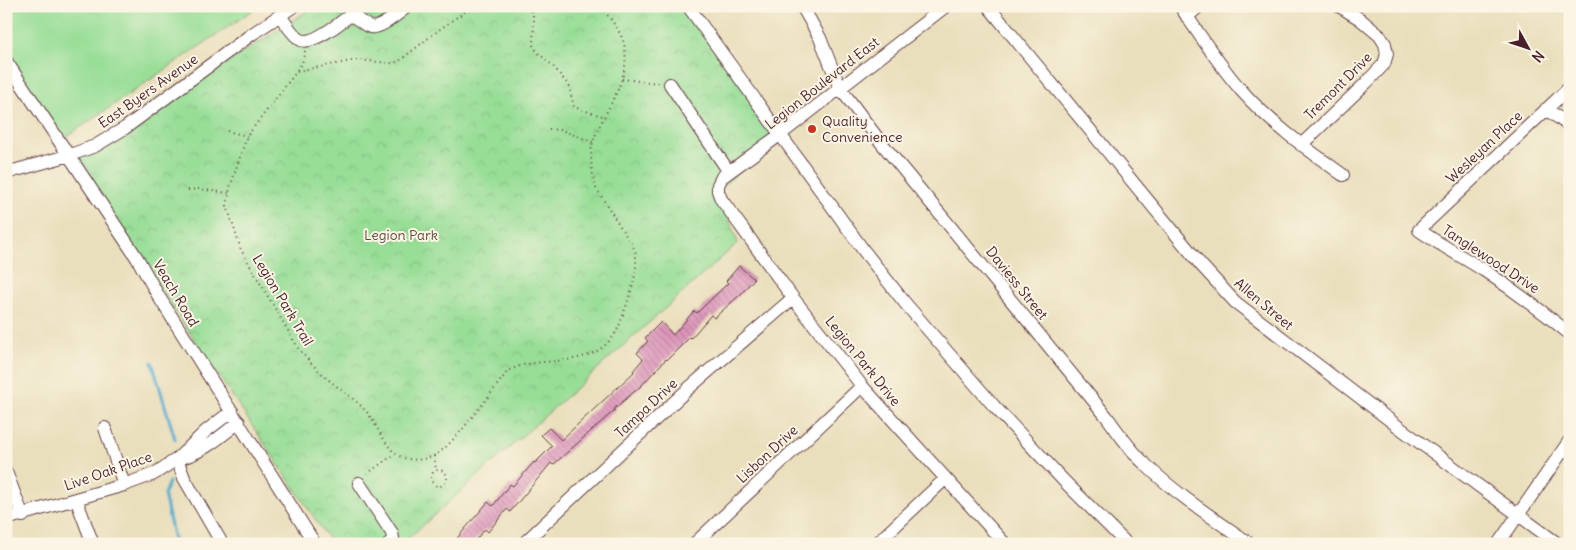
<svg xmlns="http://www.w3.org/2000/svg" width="1576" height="550" font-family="Delius,sans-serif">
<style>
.grass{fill:#98de97;stroke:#717e61}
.park{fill:url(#park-crowns);stroke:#717e61}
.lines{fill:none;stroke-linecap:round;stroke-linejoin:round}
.stream{stroke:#53aad0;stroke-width:3}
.building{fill:url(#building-back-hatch)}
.minor-casing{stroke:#623c41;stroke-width:14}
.path{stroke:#623c41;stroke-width:2;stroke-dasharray:1 4;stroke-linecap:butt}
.minor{stroke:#fff;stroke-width:12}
.poi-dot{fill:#c8321e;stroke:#fcf5e5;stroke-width:2}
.labels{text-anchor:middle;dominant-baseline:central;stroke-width:4;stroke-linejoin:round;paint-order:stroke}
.street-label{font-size:14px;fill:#4a1f2b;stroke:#fcf5e5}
.poi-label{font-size:14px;fill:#4a1f2b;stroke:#fcf5e5;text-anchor:start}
.park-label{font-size:14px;fill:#5e4f46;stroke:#fcf5e5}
</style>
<defs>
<pattern id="park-crowns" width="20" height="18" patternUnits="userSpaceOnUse" patternTransform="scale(1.25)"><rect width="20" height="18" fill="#98de97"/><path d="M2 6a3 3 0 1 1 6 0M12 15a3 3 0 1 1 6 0" fill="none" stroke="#84be82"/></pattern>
<pattern id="building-back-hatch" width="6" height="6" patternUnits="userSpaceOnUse" patternTransform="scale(1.25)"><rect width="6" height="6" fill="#dd95bb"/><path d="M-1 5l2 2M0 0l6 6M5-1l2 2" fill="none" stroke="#b57998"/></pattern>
</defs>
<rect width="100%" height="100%" fill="#fcf5e5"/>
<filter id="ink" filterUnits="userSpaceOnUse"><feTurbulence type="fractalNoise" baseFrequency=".02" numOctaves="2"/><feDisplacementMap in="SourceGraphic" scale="10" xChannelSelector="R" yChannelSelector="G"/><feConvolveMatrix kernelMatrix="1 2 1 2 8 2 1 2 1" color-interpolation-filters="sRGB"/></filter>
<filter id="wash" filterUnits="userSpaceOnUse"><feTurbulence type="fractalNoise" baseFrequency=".0096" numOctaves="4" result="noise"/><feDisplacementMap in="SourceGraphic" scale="20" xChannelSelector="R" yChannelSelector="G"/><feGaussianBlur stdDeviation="1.12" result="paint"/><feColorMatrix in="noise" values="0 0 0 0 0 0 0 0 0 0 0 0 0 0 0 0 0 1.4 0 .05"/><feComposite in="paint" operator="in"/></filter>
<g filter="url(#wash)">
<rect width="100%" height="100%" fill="#e9dfbc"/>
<path class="grass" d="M6 6H259L60 141 6 63Z"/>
<path class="park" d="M315 6H688L781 134 718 191 738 243 402 544H332L70 155 125 128Z"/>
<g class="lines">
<path class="stream" d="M152 362 175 439
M169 482 164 494 175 544"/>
</g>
<g id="blocks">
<path class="building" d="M739 266 754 279 741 294 714 318 711 315 691 338 690 337 667 360 666 359 641 386 614 409 615 410 599 424 553 465 551 463 510 512 507 509 488 532 485 529 472 544H452L488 502 493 506 510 484 513 486 534 462 535 463 552 446 541 435 549 428 561 440 634 372 633 371 643 359 637 353 648 341 645 338 661 322 673 335 694 311 697 313 728 283 726 281Z"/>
</g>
</g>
<g filter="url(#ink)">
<use href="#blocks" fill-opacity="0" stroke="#623c41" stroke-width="1"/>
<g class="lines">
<g class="minor-casing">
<path id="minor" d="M688 6 864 251 905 303 994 406 1064 481 1127 544
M802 6 820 38 840 88 879 140 1107 417C1119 434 1131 451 1146 465 1177 495 1215 519 1250 544
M946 6 781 134 729 172 722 177 718 185V191L721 199 793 298 862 386 1005 544
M988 6 1201 265 1235 302 1404 431 1558 544
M1180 6C1199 34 1218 64 1241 90 1270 123 1307 149 1343 175
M349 15C357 17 362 24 370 27 380 30 400 12 408 6
M280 16C286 23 293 36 301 40 314 46 350 15 362 6
M1187 17 1199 6
M6 61 137 258 159 297 315 544
M670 84 729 172
M1570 87 1419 230C1440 245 1463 257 1485 271 1515 291 1542 311 1570 334
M1546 109 1570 126
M1301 145 1366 83 1384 64 1387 54 1385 44 1380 36 1360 19 1339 6
M6 173 70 155 95 146 125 128 252 34 294 6
M105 428 124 485
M6 472 23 516
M359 483 392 533 393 539 389 544
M76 499 93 544
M6 519 124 485 154 474 177 459 206 431 232 411
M220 540 184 478 177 459C201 454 220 437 239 422
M523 544 689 388 793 298
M694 544 862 386
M876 544 945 479
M1498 544 1570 440"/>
</g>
<path class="path" d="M473 6 440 29 398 62 391 63 357 60 297 71 247 136 230 187 227 206 241 250 298 348C310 363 323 376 339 388 348 395 357 401 365 410 376 422 383 443 395 453 406 462 424 461 435 455 445 450 452 440 460 432 476 413 492 392 507 372 518 365 531 363 544 362 570 360 598 359 614 335 620 327 622 316 626 307 632 288 639 269 635 250L596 188C592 174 589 157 593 142 603 111 630 83 625 49 623 33 610 18 600 6
M529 6 534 18 533 45 537 52 553 66 569 86 574 107 605 117
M297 70 302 63 305 51
M622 79 658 83
M549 129 561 130 593 142
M227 131 247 136
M188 190 198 189 229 193
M434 456 436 470
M431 478a8 8 0 1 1 16 0a8 8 0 1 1-16 0Z
M367 474 386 460 396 455"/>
<use href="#minor" class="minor"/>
</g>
</g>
<circle class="poi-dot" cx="812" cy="129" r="5"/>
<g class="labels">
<g class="street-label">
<text transform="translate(822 83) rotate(-38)">Legion Boulevard East</text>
<text transform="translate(1338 86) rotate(-45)">Tremont Drive</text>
<text transform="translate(148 91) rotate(-35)">East Byers Avenue</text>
<text transform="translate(1484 147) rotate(-43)">Wesleyan Place</text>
<text transform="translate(1491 259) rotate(33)">Tanglewood Drive</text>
<text transform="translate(1017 283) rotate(51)">Daviess Street</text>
<text transform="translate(176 293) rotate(59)">Veach Road</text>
<text transform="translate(283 300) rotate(59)">Legion Park Trail</text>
<text transform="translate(1264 304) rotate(40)">Allen Street</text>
<text transform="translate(863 361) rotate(51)">Legion Park Drive</text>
<text transform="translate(646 408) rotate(-43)">Tampa Drive</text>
<text transform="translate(767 454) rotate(-43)">Lisbon Drive</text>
<text transform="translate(108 471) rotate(-19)">Live Oak Place</text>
</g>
<g class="poi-label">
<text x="822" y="121">Quality<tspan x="822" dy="16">Convenience</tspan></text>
</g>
<g class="park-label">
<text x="401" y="235">Legion Park</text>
</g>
</g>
<rect width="1576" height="550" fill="none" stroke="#fcf5e5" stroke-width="25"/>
<g transform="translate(1528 48) rotate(130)" stroke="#fcf5e5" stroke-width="4" paint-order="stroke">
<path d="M0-4L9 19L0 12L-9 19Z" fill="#4a1f2b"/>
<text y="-8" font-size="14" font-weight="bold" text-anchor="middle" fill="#4a1f2b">N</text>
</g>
</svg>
